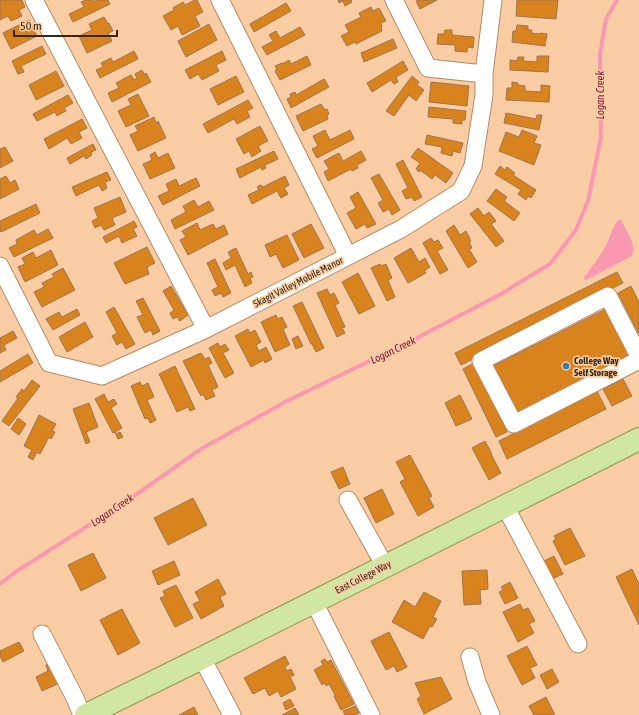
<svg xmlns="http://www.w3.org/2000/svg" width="639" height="715" font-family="'Asap Condensed',sans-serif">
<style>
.water{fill:#f898b1}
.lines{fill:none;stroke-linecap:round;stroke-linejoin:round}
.stream{stroke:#f898b1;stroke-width:4}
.building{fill:#d8831e;stroke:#9e754f}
.minor-casing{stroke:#b68b64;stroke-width:19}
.major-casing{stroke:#889849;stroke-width:24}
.minor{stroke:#fff;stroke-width:17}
.major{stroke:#d2e6a3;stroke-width:22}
.poi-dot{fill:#357db1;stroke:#f9cca3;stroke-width:1.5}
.labels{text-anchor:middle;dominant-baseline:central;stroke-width:3.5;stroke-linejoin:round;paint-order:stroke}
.street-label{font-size:10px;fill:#372616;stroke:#f9cca3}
.poi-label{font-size:10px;font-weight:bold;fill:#372616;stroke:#f9cca3;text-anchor:start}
.water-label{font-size:11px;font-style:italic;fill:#811840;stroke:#f9cca3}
</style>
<rect width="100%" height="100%" fill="#f9cca3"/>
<path class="water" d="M620 219C626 230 637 244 632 256L586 280 583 279C591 268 599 258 605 247 610 238 612 225 620 219Z"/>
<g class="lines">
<path class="stream" d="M0 584 14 573 130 499 201 449 287 401 415 339 501 294 550 264 576 230 588 201 601 137 600 54 606 19 617 0"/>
</g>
<path class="building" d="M0 0H22L25 7 19 10 22 16 11 21 8 16 0 20Z
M86 0H93V2L97 0H108L110 4 73 22 69 14 84 7 81 2Z
M195 0H197L203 12 195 16 200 26 182 35 178 26 171 30 163 16 174 10 173 8 183 2 185 5Z
M338 0H351L352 2 345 6 343 1 339 3Z
M418 0H437L420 9 416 1Z
M517 0H558L556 19 516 16Z
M286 3 291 11 254 32 250 24Z
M371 7 373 11 379 8 386 21 381 23 382 27 381 28 382 31 356 44 355 42 347 46 341 36 349 32 345 25 361 17 359 13Z
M104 17 108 24 109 23 113 31 108 33 112 41 87 53 79 36 92 30 89 24Z
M29 20 37 36 11 49 3 33Z
M209 24 217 40 186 57 178 41Z
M517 25 528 26V30H532L531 33 540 34V33L547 34 545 46 512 42 513 31H516Z
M300 27 305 35 267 55 262 47 273 41 269 35 276 31 280 38Z
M445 30H452V35L474 37 473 48 468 47 467 52 455 51V45L437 44 438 34H444Z
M393 39 397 48 364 62 361 53Z
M42 46 46 54 21 66 24 72 18 74 12 61Z
M134 51 138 59 100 78 96 70 103 67 101 63 111 58 113 62Z
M222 51 226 60 216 65 219 71 202 80 198 74 190 79 185 70Z
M307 56 311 65 280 80 275 71 277 70 275 66 282 63V64L289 60 291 64Z
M537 56H549L548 72 510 70V60L517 61 518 57H524L523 61 537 62Z
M403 61 408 70 396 77 398 82 394 84 391 80 372 92 367 83Z
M142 70 145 75 146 73 151 82 112 102 108 93 119 88 116 83 131 75 134 80 137 78 135 74Z
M56 71 64 86 36 100 29 85Z
M236 76 244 92 218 105 210 89Z
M412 76 419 82 417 85 424 90 416 101 409 95 394 116 386 111Z
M324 79 329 87 291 108 287 99 291 97 290 94 295 92 296 95Z
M431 82 469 86 467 106 429 102Z
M512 82 518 83V85L525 86V91L541 92V85L550 86 549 102 506 100 507 88H512Z
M138 94 149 116 126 127 118 111 131 105 128 99Z
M68 95 73 103 64 108 66 111 57 116 55 112 37 121 33 114Z
M248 100 253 108 247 111 250 117 237 124 234 119 208 133 203 124Z
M321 104 325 110 327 109 329 114 327 115 328 119 303 131 296 116Z
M429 107 466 111 465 120H462V124L453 123V119L428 117Z
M506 113 536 119 537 115H542L539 130 504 123Z
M154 117 156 123 158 121 166 138 138 151 130 135 138 131 135 126Z
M82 119 87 128 79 132 82 138 71 144 67 138 49 149 44 139Z
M260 126 268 141 258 146 261 151 252 157 249 151 244 154 236 139Z
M325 130 330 140 350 130 354 139 317 158 312 149 318 146 313 136Z
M522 130 537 136 534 143 541 145 534 165 499 151 506 132 519 137Z
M427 135 463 143 460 153 453 151 452 156 441 153 442 147 425 144Z
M93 144 96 150 91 152 92 155 86 159 84 156 70 164 67 158Z
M5 147 13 161 0 168V149Z
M418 148 453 173 446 183 435 175 432 179 420 170 419 172 416 169 420 163 411 157Z
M274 151 278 159 265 165 266 168 262 170 261 167 240 178 236 169Z
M361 151 366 160 357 165 358 168 352 171 351 169 328 181 324 172 329 169 324 161 339 153 343 161Z
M155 152 158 158 168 153 175 168 150 179 143 164 152 160 150 155Z
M403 160 422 197 414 201 412 197 406 199 402 191 408 188 396 164Z
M500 166 505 170 507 167 515 173 513 175 536 190 531 198 528 196 526 200 518 194 521 190 495 174Z
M107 172 111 180 105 182 107 188 102 191 99 185 76 196 72 187Z
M379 174 400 210 392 215 389 209 383 212 378 203 383 200 371 178Z
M6 176 10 183 15 180 19 189 0 199V179Z
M285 176 289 185 284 188 288 194 281 198 277 191 252 204 248 195 259 190 257 187 261 185 263 187Z
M196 178 200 186 163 205 158 196 169 191 166 184 176 179 179 186Z
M496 189 507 197 504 201 520 213 514 221 487 201Z
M358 192 376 224 367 228 365 224 356 229 347 213 356 208 350 197Z
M120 197 126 212 112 218 115 225 104 230 101 225 95 228 92 221 98 218 94 208Z
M194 200 198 207 209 201 214 210 175 229 171 220 186 212 183 206Z
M36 204 40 213 1 232 0 229V221Z
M478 208 484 216 489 212 496 221 491 224 504 241 496 247 470 214Z
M134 221 137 227 133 229 137 236 122 243 119 236 106 243 103 237Z
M197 223 200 230 213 224 216 229 224 225 228 234 188 255 180 240 186 237 182 231Z
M311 224 324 248 304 258 292 234Z
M454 225 460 235 466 231 471 241 469 242 472 248 469 249 477 262 468 268 446 231Z
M48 229 53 238 14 257 9 248 17 244 16 240 34 230 37 235Z
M287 235 299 260 283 268 276 254 270 257 265 245Z
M431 238 434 242 438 240 443 248 437 251 448 270 440 274 423 243Z
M147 247 155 263 147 267 149 274 125 284 114 263Z
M236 248 248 274 251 272 253 277 250 278 252 283 245 287 235 265 226 270 223 263 231 258 228 252Z
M411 248 419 262 425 258 430 267 424 271 426 273 408 283 394 258Z
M51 250 58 265 25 282 18 267 25 264 22 258 33 252 36 258Z
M215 259 231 293 223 297 221 293 215 296 212 290 218 287 207 263Z
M380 264 381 266 386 264 392 278 388 280 395 297 387 301 371 268Z
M63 268 75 290 42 307 34 292 44 287 42 283 54 277 52 274Z
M617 272 623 283 461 365 455 353Z
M358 273 375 306 359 314 342 282Z
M171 286 188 315 180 321 177 317 173 319 170 313 174 310 163 291Z
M631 286 639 302V334L618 293Z
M327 289 330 295 334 293 339 303 335 305 345 327 342 328 345 333 337 337 317 293Z
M143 298 160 331 153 335 151 330 145 333 137 317 143 315 136 301Z
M302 302 324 348 316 352 312 344H311L293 306Z
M114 307 135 344 126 349 122 342 117 345 112 336 117 333 106 312Z
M77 309 80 315 53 330 46 319 59 312 62 317Z
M606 309 631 357 519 415 493 366Z
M276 315 278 319 282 317 287 327 283 329 290 345 275 352 261 322Z
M85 322 93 337 67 352 59 337Z
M248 329 250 333 255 330 261 342 256 345 259 351 266 347 272 359 265 363 264 360 251 367 235 336Z
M13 331 17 338 4 345 6 350 0 353V338Z
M298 336 303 346 296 349 292 339Z
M218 343 220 347 225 344 229 350 223 353 234 373 225 378 209 348Z
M201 353 205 359 209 357 212 363 208 365 218 387 212 390 215 396 206 400 203 394 201 396 183 361Z
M28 354 33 363 0 382V371Z
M474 363 507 432 496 437 463 369Z
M175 366 195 409 190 411 188 407 177 412 159 374Z
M623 379 632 396 612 406 603 389Z
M32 380 40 386 9 426 2 421 18 398 16 397 22 389 24 391Z
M140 382 142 386 148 383 154 397 147 400 156 420 150 423 148 418 145 419 131 386Z
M597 391 606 409 507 459 499 441Z
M104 394 108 402 114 399 117 404 111 408 122 428 115 432 116 434 120 432 123 437 118 439 115 432 113 433 95 399Z
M460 395 472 419 456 426 445 403Z
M89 403 98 427 86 432 90 442 86 444 73 409Z
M39 415 56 424 52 431 55 432 51 439 49 437 40 454 37 452 33 460 28 457 32 450 24 446Z
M18 418 26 424 19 435 11 429Z
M485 441 492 454H491L501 473 489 480 472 448Z
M410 455 432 496 429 498 434 507 418 516 400 482 405 479 396 462Z
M343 467 350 484 339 489 331 472Z
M382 489 394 514 376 523 364 498Z
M193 498 207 525 168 545 154 518Z
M570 528 585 556 565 565 553 541 556 539 554 536Z
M93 553 106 578 81 591 68 565Z
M554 556 563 574 550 580 540 563Z
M174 561 180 575 158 585 152 571Z
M632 569 639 584V625L616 577Z
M487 570 488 589 480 590 481 604 464 605 462 571Z
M218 579 226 594 220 597 224 606 201 619 193 604 200 601 195 592Z
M510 582 518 598 505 604 499 592 503 590 501 587Z
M176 585 193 618 175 627 160 598 165 596 163 591Z
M424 592 441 601 433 617 437 619 432 627 430 626 423 639 392 622 404 600 415 607Z
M520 604 523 610 528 608 535 621 529 624 534 633 518 642 503 612Z
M122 609 140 643 118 655 100 620Z
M389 632 407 667 397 672 394 666 386 670 371 641Z
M19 642 24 651 3 662 0 656V651Z
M527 646 537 665 530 668 535 678 522 685 507 656Z
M285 656 289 664 285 667 287 671 291 669 294 675 290 677 296 689 281 697 278 691 269 696 265 688 253 694 244 678Z
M325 659 327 662 331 660 354 704 341 710 334 696 335 695 329 684 326 686 325 683 322 685 314 670 323 665 321 661Z
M50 663 62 682 42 691 36 677 48 671 46 665Z
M552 669 559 682 547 689 540 675Z
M441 677 452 699 424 714 417 699 421 696 415 683Z
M546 697 555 715H534L529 706Z
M290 699 294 706 286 710 283 703Z
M355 706 359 713 355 715H345L343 711Z
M194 707 198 715H179Z
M295 708 299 715H282Z"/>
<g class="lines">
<g class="minor-casing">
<path id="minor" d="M34 0 206 329
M220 0 348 256
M394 0 428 68 484 74
M0 266 49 363 102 376 206 329 401 229 461 191 473 166 484 95V74L493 0
M639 356 608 296 481 361 514 424 639 360
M348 500 385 566
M505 506 578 644
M314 602 371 715
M42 634 75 698 82 715
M470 657 477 682 491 715
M202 658 232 715"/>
</g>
<g class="major-casing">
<path id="major" d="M86 715 202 658 639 439"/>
</g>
<use href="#minor" class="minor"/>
<use href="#major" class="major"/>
</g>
<circle class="poi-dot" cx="566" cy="366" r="4"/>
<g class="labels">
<g class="street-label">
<text transform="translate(298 282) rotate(-27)">Skagit Valley Mobile Manor</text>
<text transform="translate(363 577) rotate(-27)">East College Way</text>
</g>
<g class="poi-label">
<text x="574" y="360">College Way<tspan x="574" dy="12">Self Storage</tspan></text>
</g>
<g class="water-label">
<text transform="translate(600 95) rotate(-90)">Logan Creek</text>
<text transform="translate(393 350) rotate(-26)">Logan Creek</text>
<text transform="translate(112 510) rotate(-34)">Logan Creek</text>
</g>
</g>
<path d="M14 30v6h103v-6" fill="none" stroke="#372616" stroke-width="2"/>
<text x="20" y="30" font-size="12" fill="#372616" stroke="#f9cca3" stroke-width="3" paint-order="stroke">50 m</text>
</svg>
